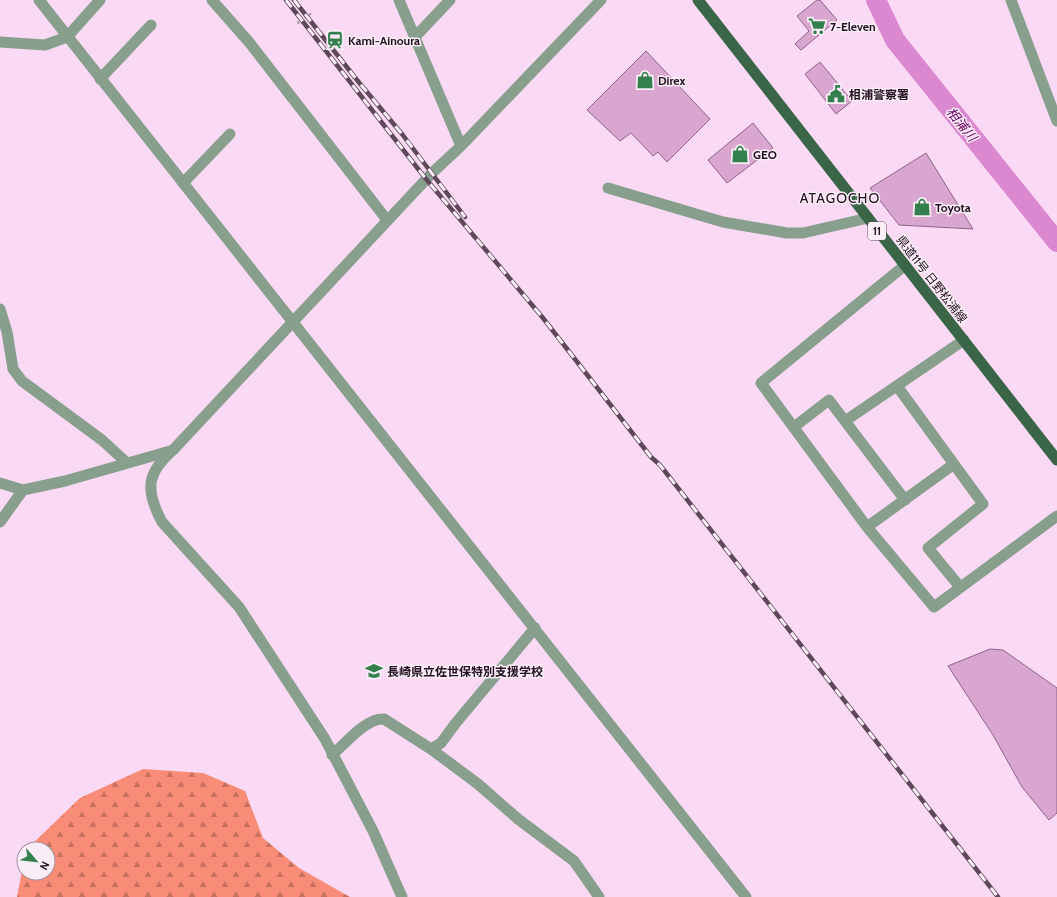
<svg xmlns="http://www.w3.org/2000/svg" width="1057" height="897" font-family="Cabin,'Noto Sans JP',sans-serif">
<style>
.forest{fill:url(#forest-firs)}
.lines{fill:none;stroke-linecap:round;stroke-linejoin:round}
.river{stroke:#dc88d0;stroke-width:20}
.building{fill:#d8a6cf;stroke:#91638a}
.path{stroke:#b095ab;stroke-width:2;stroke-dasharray:3 2;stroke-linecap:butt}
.minor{stroke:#889f8d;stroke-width:11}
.tertiary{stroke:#889f8d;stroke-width:11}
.primary{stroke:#3a6547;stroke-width:11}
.rail-casing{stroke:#5e485a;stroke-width:4.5}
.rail{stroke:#f9eef6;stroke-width:3;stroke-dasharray:9;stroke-linecap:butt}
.labels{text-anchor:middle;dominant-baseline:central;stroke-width:3;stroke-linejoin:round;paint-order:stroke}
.shield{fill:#f9eef6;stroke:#635360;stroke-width:1}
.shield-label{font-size:11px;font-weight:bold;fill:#231020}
.poi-label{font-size:12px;font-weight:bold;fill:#231020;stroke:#f9eef6;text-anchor:start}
.street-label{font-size:12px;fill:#231020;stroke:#f9eef6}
.water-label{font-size:13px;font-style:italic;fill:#6c0064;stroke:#f9eef6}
.quarter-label{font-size:14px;letter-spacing:1px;fill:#231020;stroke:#f9eef6}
</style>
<defs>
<pattern id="forest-firs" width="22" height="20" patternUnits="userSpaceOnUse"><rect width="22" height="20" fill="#f98c76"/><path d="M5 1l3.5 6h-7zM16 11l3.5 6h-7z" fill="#c97160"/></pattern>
</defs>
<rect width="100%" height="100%" fill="#f9d9f3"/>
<path class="forest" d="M143 769 203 773 245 791 263 838 299 868 350 897H17L24 860V873H48V849H27L80 798Z"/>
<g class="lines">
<path class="river" d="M876 0 895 40 1057 242"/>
</g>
<path class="building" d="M817 0H820L837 20 801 50 795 44 809 31 797 16Z
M646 51 710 119 667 162 658 152 653 156 631 133 620 141 587 110Z
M820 62 852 101 836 114 805 74Z
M753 123 773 148 727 183 708 160Z
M926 153 973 229 899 225 870 188Z
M990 649 1003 650 1057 688V813L1049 820 1022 787 993 735 948 666Z"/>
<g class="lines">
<path class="path" d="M299 24 298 22 312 13"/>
<path class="minor" d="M212 0 249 42 387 220
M399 0 461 146
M1011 0 1057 121
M416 36 450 0
M67 37 100 0
M100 79 151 25
M183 183 230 134
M608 188 723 222 787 233H803L868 218
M904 266 761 383 867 527 934 607 1057 516
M0 309 7 332 13 369 22 381 102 440 127 463
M897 386 983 504 928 548 960 587
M845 421 964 340
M794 427 829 400 905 500
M0 483 23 490 65 481 170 451
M0 522 23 490
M867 527 954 464
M431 749 441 743 455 724 535 628
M332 755C345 744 367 717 384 719L431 749 478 784 518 819 574 861 599 897
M402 897 373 831 325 739 239 607 162 522C145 490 146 473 174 449L432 173 461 146 601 0"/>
<path class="tertiary" d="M39 0 746 897
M0 42 45 45 67 37"/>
<path class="primary" d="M698 0 1057 460"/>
<g class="rail-casing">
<path id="rail" d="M286 0 426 179 543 318 651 457 660 465 998 897
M294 0 357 80 402 134 465 217"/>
</g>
<use href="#rail" class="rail"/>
</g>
<defs>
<g id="supermarket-bare" transform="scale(1.38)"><path d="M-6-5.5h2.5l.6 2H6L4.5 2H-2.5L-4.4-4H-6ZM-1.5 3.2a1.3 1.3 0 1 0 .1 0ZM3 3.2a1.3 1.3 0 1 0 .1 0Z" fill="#347f4e" stroke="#f9eef6" stroke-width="2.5" paint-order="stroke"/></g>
<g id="station-bare" transform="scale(1.38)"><path d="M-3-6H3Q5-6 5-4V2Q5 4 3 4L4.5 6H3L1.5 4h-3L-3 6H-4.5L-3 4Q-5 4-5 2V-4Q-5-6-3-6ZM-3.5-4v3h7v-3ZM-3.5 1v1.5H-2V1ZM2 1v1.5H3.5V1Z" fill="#347f4e" stroke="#f9eef6" stroke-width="2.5" paint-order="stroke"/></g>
<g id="shop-bare" transform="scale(1.38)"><path d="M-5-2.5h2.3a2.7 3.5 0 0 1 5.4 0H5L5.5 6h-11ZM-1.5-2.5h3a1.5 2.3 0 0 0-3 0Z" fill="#347f4e" stroke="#f9eef6" stroke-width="2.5" paint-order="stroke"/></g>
<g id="civic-bare" transform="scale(1.38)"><path d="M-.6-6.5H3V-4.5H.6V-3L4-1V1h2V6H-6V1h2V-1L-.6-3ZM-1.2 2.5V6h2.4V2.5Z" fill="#347f4e" stroke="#f9eef6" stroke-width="2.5" paint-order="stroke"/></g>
<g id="school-bare" transform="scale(1.38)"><path d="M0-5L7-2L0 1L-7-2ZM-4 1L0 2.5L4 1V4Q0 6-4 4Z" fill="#347f4e" stroke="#f9eef6" stroke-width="2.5" paint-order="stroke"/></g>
</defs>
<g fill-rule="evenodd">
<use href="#supermarket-bare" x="817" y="26"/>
<use href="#station-bare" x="335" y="40"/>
<use href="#shop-bare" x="645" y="80"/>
<use href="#civic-bare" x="836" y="94"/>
<use href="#shop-bare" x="740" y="154"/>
<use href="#shop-bare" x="922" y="207"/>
<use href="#school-bare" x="374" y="671"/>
</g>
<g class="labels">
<rect class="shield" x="868" y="222" width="18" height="18" rx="3"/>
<g class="shield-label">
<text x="877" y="231">11</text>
</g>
<g class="poi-label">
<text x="830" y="26">7-Eleven</text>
<text x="348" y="40">Kami-Ainoura</text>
<text x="658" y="80">Direx</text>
<text x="849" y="94">相浦警察署</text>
<text x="753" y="154">GEO</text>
<text x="935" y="207">Toyota</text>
<text x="387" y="671">長崎県立佐世保特別支援学校</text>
</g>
<g class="street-label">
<text transform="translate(932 279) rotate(52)">県道11号 日野松浦線</text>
</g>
<g class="water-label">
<text transform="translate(962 124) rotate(51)">相浦川</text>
</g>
<g class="quarter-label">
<text x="840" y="198">ATAGOCHO</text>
</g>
</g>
<g transform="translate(36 861) rotate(118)"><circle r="19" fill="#f9eef6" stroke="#a395a0"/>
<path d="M0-3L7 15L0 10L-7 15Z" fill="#347f4e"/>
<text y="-6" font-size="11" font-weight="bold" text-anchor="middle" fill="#231020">N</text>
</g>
</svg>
